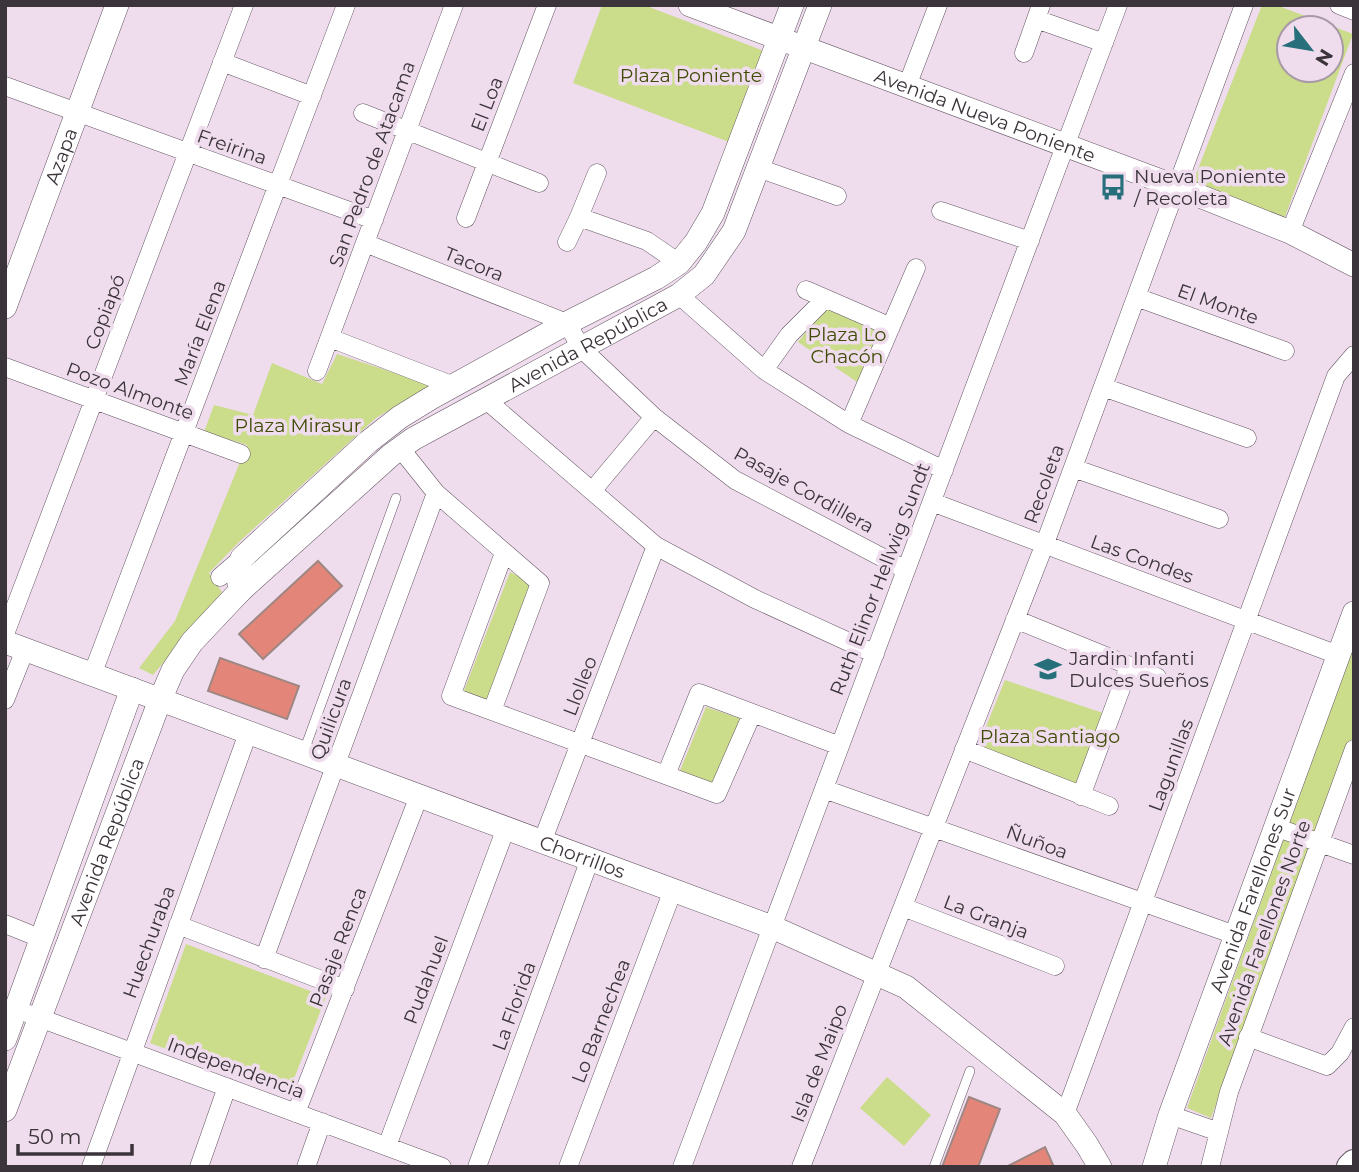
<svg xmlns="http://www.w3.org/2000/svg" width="1359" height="1172" font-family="Montserrat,sans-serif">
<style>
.green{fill:#cbdc8a;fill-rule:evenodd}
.building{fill:#e38679;stroke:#9e8783;stroke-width:2}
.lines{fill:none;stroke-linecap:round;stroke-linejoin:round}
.service-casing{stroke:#655664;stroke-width:10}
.minor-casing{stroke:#655664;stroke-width:19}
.tertiary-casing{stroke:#655664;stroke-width:24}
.secondary-casing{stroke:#655664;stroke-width:28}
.service{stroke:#fff;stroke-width:9}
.minor{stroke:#fff;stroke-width:18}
.tertiary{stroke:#fff;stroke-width:23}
.secondary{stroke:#fff;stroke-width:26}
.labels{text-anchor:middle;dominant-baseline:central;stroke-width:7;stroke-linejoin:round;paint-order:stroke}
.park-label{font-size:19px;fill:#414b05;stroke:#efddee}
.street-label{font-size:19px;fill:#3b343a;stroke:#efddee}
.poi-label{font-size:19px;fill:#3b343a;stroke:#efddee;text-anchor:start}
</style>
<rect width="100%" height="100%" fill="#efddee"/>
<path class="green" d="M602 5H644L764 51 729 142 573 83Z
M1262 5H1276L1353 34 1283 222 1191 187ZM1289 28H1331V70H1289Z
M825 308 882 332 860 384 798 342Z
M337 354 431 385 376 418 240 541 209 573 222 592 153 675 139 668 175 621 247 445 204 432 214 405 253 415 272 363 322 384Z
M510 572 535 584 489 701 463 693Z
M1354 643V737L1211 1118 1187 1108Z
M1005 680 1103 713 1078 787 976 751Z
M706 707 742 719 714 785 679 773Z
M186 944 326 997 288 1094 150 1043Z
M887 1077 931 1115 904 1146 860 1108Z"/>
<path class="building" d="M318 561 342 586 263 659 239 634Z
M220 658 299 686 287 719 208 691Z
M969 1097 1000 1109 978 1167H942Z
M1045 1147 1054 1167H1006Z"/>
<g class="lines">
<g class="service-casing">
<path id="service" d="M304 751 396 498
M934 1167 970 1071"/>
</g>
<g class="minor-casing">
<path id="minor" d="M1339 5 1354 11
M1036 19 1104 43
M1024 53 1041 5
M222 62 312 96
M5 86 374 220
M907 86 938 5
M363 113 539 183
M758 168 837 196
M597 173 579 217 647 241 679 263
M941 211 1030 241
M466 218 547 5
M1290 232 1354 73
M567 242 579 217
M365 243 567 323 581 348 654 417 735 480 906 570
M806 290 891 327
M679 295 764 370 849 424 944 470
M1136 297 1285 351
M330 338 454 386
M5 367 241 454
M764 370 789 335 825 299
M317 371 454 5
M1103 387 1247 438
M485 399 656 546 755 599 875 654
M849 424 916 268
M400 448 436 493 540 583 492 711
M1073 468 1219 519
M592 491 654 417
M932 502 1338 655
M504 553 451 696 717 794 752 714
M220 577 243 557
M1015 619 1157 677
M5 634 244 5
M92 675 346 5
M5 700 25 650
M964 749 1109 806
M666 775 699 693 840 746
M824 789 1235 935
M1081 796 1129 667
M1275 827 1354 855
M542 842 656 546
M903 907 1055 966
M5 924 42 939
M178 925 345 989
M264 959 436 493
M29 1014 442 1167
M1248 1037 1327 1066 1340 1053 1354 1027
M296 1113 419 796
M1065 1114 1336 376 1354 355
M1170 1115 1219 1132
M387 1146 506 828
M91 1167 248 733
M199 1167 227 1087
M306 1167 322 1122
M477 1167 590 859
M568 1167 673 890
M682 1167 1118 5
M801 1167 1044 546 1244 5
M1210 1167 1229 1092 1354 749"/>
</g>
<g class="tertiary-casing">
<g id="tertiary">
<path id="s1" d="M690 5 1177 187 1290 232 1354 265"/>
<path id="s2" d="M5 307 117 5"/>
<path d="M240 591 237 570 242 558 368 442 400 417 431 398 567 323 656 278 679 263 696 242 713 213 792 5"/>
<path id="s3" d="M5 642 772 927 906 987 1065 1114 1087 1145 1100 1167"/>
<path d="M5 1039 132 689"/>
<path id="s4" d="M5 1110 160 700 173 670 192 642 240 591 391 455 413 439 679 295 704 275 734 231 820 5"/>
<path id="s5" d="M1154 1167 1170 1115 1354 613"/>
</g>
</g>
<g class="secondary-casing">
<path id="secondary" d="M1350 1167 1354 1163"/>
</g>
<use href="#service" class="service"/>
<use href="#minor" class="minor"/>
<use href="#tertiary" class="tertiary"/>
<use href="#secondary" class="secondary"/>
</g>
<defs>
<g id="bus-bare" transform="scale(2.1)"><path d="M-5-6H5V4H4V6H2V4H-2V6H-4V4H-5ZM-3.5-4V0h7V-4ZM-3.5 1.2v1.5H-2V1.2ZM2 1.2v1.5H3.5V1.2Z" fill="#276f7b" stroke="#efddee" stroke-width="2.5" paint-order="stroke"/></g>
<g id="school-bare" transform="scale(2.1)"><path d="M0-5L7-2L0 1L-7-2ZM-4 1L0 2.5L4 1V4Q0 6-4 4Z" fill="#276f7b" stroke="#efddee" stroke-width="2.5" paint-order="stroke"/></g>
</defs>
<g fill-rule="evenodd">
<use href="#bus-bare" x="1113" y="187"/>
<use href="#school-bare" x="1048" y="669"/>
</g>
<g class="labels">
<g class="park-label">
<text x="691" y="75">Plaza Poniente</text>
<text x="847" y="334">Plaza Lo<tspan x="847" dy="22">Chacón</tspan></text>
<text x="298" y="425">Plaza Mirasur</text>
<text x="1050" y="736">Plaza Santiago</text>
</g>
<g class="street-label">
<text transform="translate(487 104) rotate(-69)">El Loa</text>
<text stroke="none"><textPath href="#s1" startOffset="315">Avenida Nueva Poniente</textPath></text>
<text transform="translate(232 147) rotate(19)">Freirina</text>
<text stroke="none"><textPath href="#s2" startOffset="161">Azapa</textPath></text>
<text transform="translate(372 164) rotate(-70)">San Pedro de Atacama</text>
<text transform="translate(474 264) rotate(22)">Tacora</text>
<text transform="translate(1218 304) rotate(20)">El Monte</text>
<text transform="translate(105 312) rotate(-69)">Copiapó</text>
<text transform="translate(200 333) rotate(-69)">María Elena</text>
<text stroke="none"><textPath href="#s4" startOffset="1004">Avenida República</textPath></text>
<text transform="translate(130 391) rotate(20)">Pozo Almonte</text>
<text transform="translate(1044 484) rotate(-70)">Recoleta</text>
<text transform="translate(804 490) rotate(29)">Pasaje Cordillera</text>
<text transform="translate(1142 559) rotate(20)">Las Condes</text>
<text transform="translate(880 579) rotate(-69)">Ruth Elinor Hellwig Sundt</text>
<text transform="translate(580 686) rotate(-69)">Llolleo</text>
<text transform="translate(331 719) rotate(-70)">Quilicura</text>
<text transform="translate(1171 765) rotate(-70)">Lagunillas</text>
<text stroke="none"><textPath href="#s4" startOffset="287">Avenida República</textPath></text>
<text transform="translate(1037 842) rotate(20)">Ñuñoa</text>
<text stroke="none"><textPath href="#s3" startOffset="616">Chorrillos</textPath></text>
<text stroke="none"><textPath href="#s5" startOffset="294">Avenida Farellones Sur</textPath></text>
<text transform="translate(986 917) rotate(21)">La Granja</text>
<text transform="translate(1264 933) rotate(-70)">Avenida Farellones Norte</text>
<text transform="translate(149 942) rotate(-70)">Huechuraba</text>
<text transform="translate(338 947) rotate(-69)">Pasaje Renca</text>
<text transform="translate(426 980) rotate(-69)">Pudahuel</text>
<text transform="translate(514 1006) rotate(-70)">La Florida</text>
<text transform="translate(601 1021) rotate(-69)">Lo Barnechea</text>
<text transform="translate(819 1063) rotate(-69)">Isla de Maipo</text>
<text transform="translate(236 1068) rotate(20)">Independencia</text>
</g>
<g class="poi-label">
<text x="1134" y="176">Nueva Poniente<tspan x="1134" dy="22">/ Recoleta</tspan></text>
<text x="1069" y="658">Jardin Infanti<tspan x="1069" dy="22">Dulces Sueños</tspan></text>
</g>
</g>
<rect width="1359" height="1172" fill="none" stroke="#3b343a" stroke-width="14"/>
<g transform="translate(1310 49) rotate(121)"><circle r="33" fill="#efddee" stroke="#a799a6" stroke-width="2"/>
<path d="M0-5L12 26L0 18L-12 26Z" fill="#276f7b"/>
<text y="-10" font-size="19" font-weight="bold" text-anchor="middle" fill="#3b343a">N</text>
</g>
<path d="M18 1144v10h114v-10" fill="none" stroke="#3b343a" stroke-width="3.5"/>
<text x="28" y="1144" font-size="21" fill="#3b343a" stroke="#efddee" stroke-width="5" paint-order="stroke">50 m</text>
</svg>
